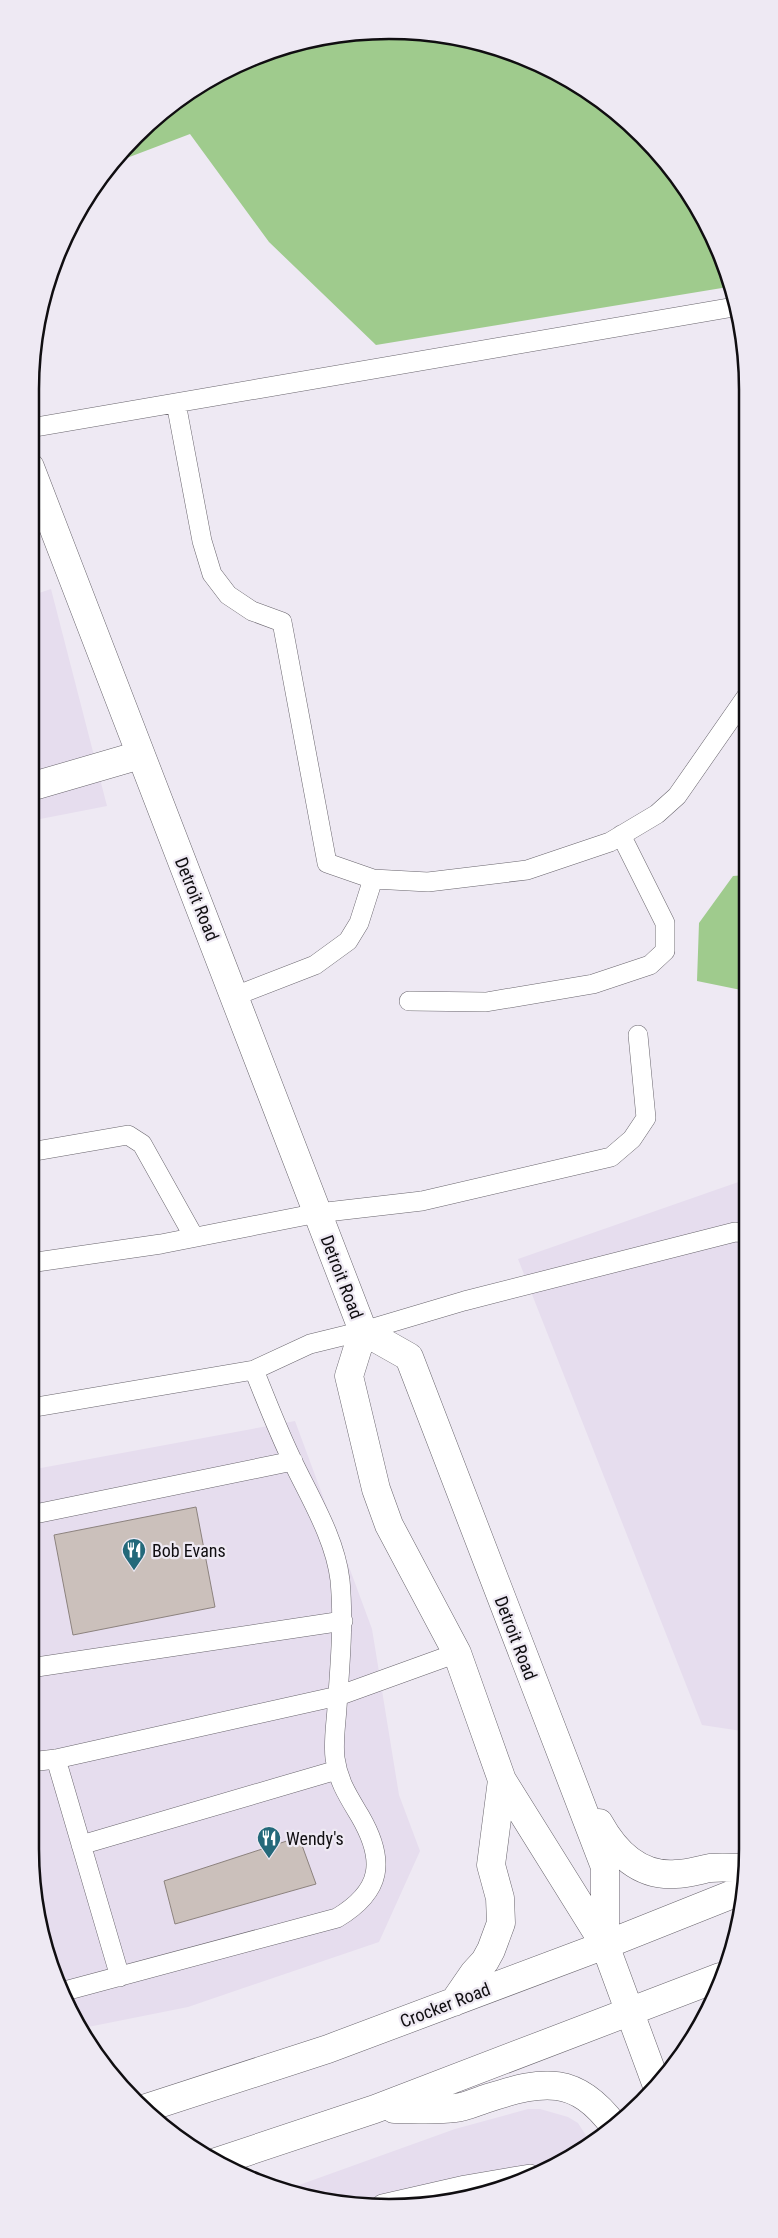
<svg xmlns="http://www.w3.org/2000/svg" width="778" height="2238" font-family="'Roboto Condensed',sans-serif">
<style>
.built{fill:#e6ddee}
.forest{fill:#9fcb8d}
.building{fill:#cbc0bb;stroke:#8c827e}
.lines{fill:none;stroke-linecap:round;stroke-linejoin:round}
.lane-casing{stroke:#69656d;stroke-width:20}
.street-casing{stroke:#69656d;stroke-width:29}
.primary-casing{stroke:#69656d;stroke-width:29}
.lane{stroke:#fff;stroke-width:19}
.street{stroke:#fff;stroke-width:28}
.primary{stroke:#fff;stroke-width:28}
.labels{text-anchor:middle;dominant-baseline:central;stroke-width:4.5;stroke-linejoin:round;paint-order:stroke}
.street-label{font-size:18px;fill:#100e11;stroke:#eee9f3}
.poi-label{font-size:18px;fill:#100e11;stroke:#eee9f3;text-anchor:start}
.rim{fill:none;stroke:#100e11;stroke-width:2.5}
</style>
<rect width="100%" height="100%" fill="#eee9f3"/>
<path class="built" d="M51 589 107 806 30 821V596Z
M747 1179 748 1732 702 1725 518 1259Z
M295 1421 372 1629 399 1795 420 1851 379 1942 188 2007 83 2028 57 1986 37 1919 30 1849V1470Z
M528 2109H540L568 2117 578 2123 592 2145 482 2196 413 2207 342 2205 288 2189 455 2129Z"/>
<path class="forest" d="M412 31 482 42 569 78 659 152 711 230 728 287 376 345 269 242 190 134 111 164 152 119 209 78 273 49 342 33Z
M746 875V991L697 981 699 923 733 876Z"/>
<path class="building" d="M196 1507 215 1607 73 1635 54 1535Z
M299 1837 316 1884 175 1924 164 1881Z
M462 2193 463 2199 425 2205 423 2200Z"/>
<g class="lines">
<g class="lane-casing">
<path id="lane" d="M176 403 202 541 212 574 228 595 252 611 282 622 327 863 373 879
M30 428 734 307
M235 996 315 965 348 941 359 923 373 879 428 882 527 870 610 842 657 814 677 796 746 697
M409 1001 486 1002 593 984 650 965 665 951V923L621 835
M30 1152 128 1135 142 1144 194 1237
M30 1263 161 1244 318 1213 422 1201 611 1157 632 1139 646 1118 638 1035
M30 1408 254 1370 310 1344 363 1331 464 1301 735 1232 747 1233
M30 1515 293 1461
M30 1668 343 1621
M56 1759 120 1977
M30 1762 56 1759 338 1696 457 1653
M81 1845 337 1770
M61 1992 337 1918C382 1891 386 1861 360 1816 348 1796 338 1781 335 1758 333 1742 336 1724 337 1708 340 1665 344 1623 340 1580 335 1538 310 1498 292 1460 278 1431 266 1400 254 1370
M380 2206 382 2204 465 2185 530 2174"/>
</g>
<g class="street-casing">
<path id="street" d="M30 787 140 755"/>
</g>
<g class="primary-casing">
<path id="primary" d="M30 467 363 1331 349 1376 376 1489 389 1525 457 1653 502 1780 605 1945 657 2086
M363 1331 409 1357 605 1867V1945
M599 1823C615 1852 640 1877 676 1874 687 1874 699 1870 710 1868 722 1867 734 1868 746 1868
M454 2002 474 1973 485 1961 491 1950 501 1923 500 1898 491 1865 502 1780
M143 2109 328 2049 605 1945 743 1890
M394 2109C414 2109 435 2111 455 2108 466 2107 478 2101 488 2098 544 2080 576 2075 614 2126
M216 2162 375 2109 720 1977"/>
</g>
<use href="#lane" class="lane"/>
<use href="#street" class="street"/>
<use href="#primary" class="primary"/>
</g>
<defs>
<g id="restaurant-pin" transform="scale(1.25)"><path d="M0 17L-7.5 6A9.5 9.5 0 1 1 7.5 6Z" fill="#24697a" stroke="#eee9f3"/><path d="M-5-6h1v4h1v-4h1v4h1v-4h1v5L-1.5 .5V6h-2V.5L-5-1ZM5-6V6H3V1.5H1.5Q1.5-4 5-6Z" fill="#fff"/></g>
</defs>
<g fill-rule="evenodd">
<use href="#restaurant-pin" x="134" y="1550"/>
<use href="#restaurant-pin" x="269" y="1838"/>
</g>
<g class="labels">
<g class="street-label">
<text transform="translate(197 899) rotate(68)">Detroit Road</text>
<text transform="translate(342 1277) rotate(69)">Detroit Road</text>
<text transform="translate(516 1638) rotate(69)">Detroit Road</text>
<text transform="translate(445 2005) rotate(-21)">Crocker Road</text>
</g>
<g class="poi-label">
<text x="152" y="1550">Bob Evans</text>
<text x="286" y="1838">Wendy's</text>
</g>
</g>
<path d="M0 0H778V2238H0ZM389 39H389A350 350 0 0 1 739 389V1849A350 350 0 0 1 389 2199H389A350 350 0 0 1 39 1849V389A350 350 0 0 1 389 39Z" fill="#eee9f3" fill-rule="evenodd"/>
<path class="rim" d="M389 39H389A350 350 0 0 1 739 389V1849A350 350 0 0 1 389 2199H389A350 350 0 0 1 39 1849V389A350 350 0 0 1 389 39Z"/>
</svg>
